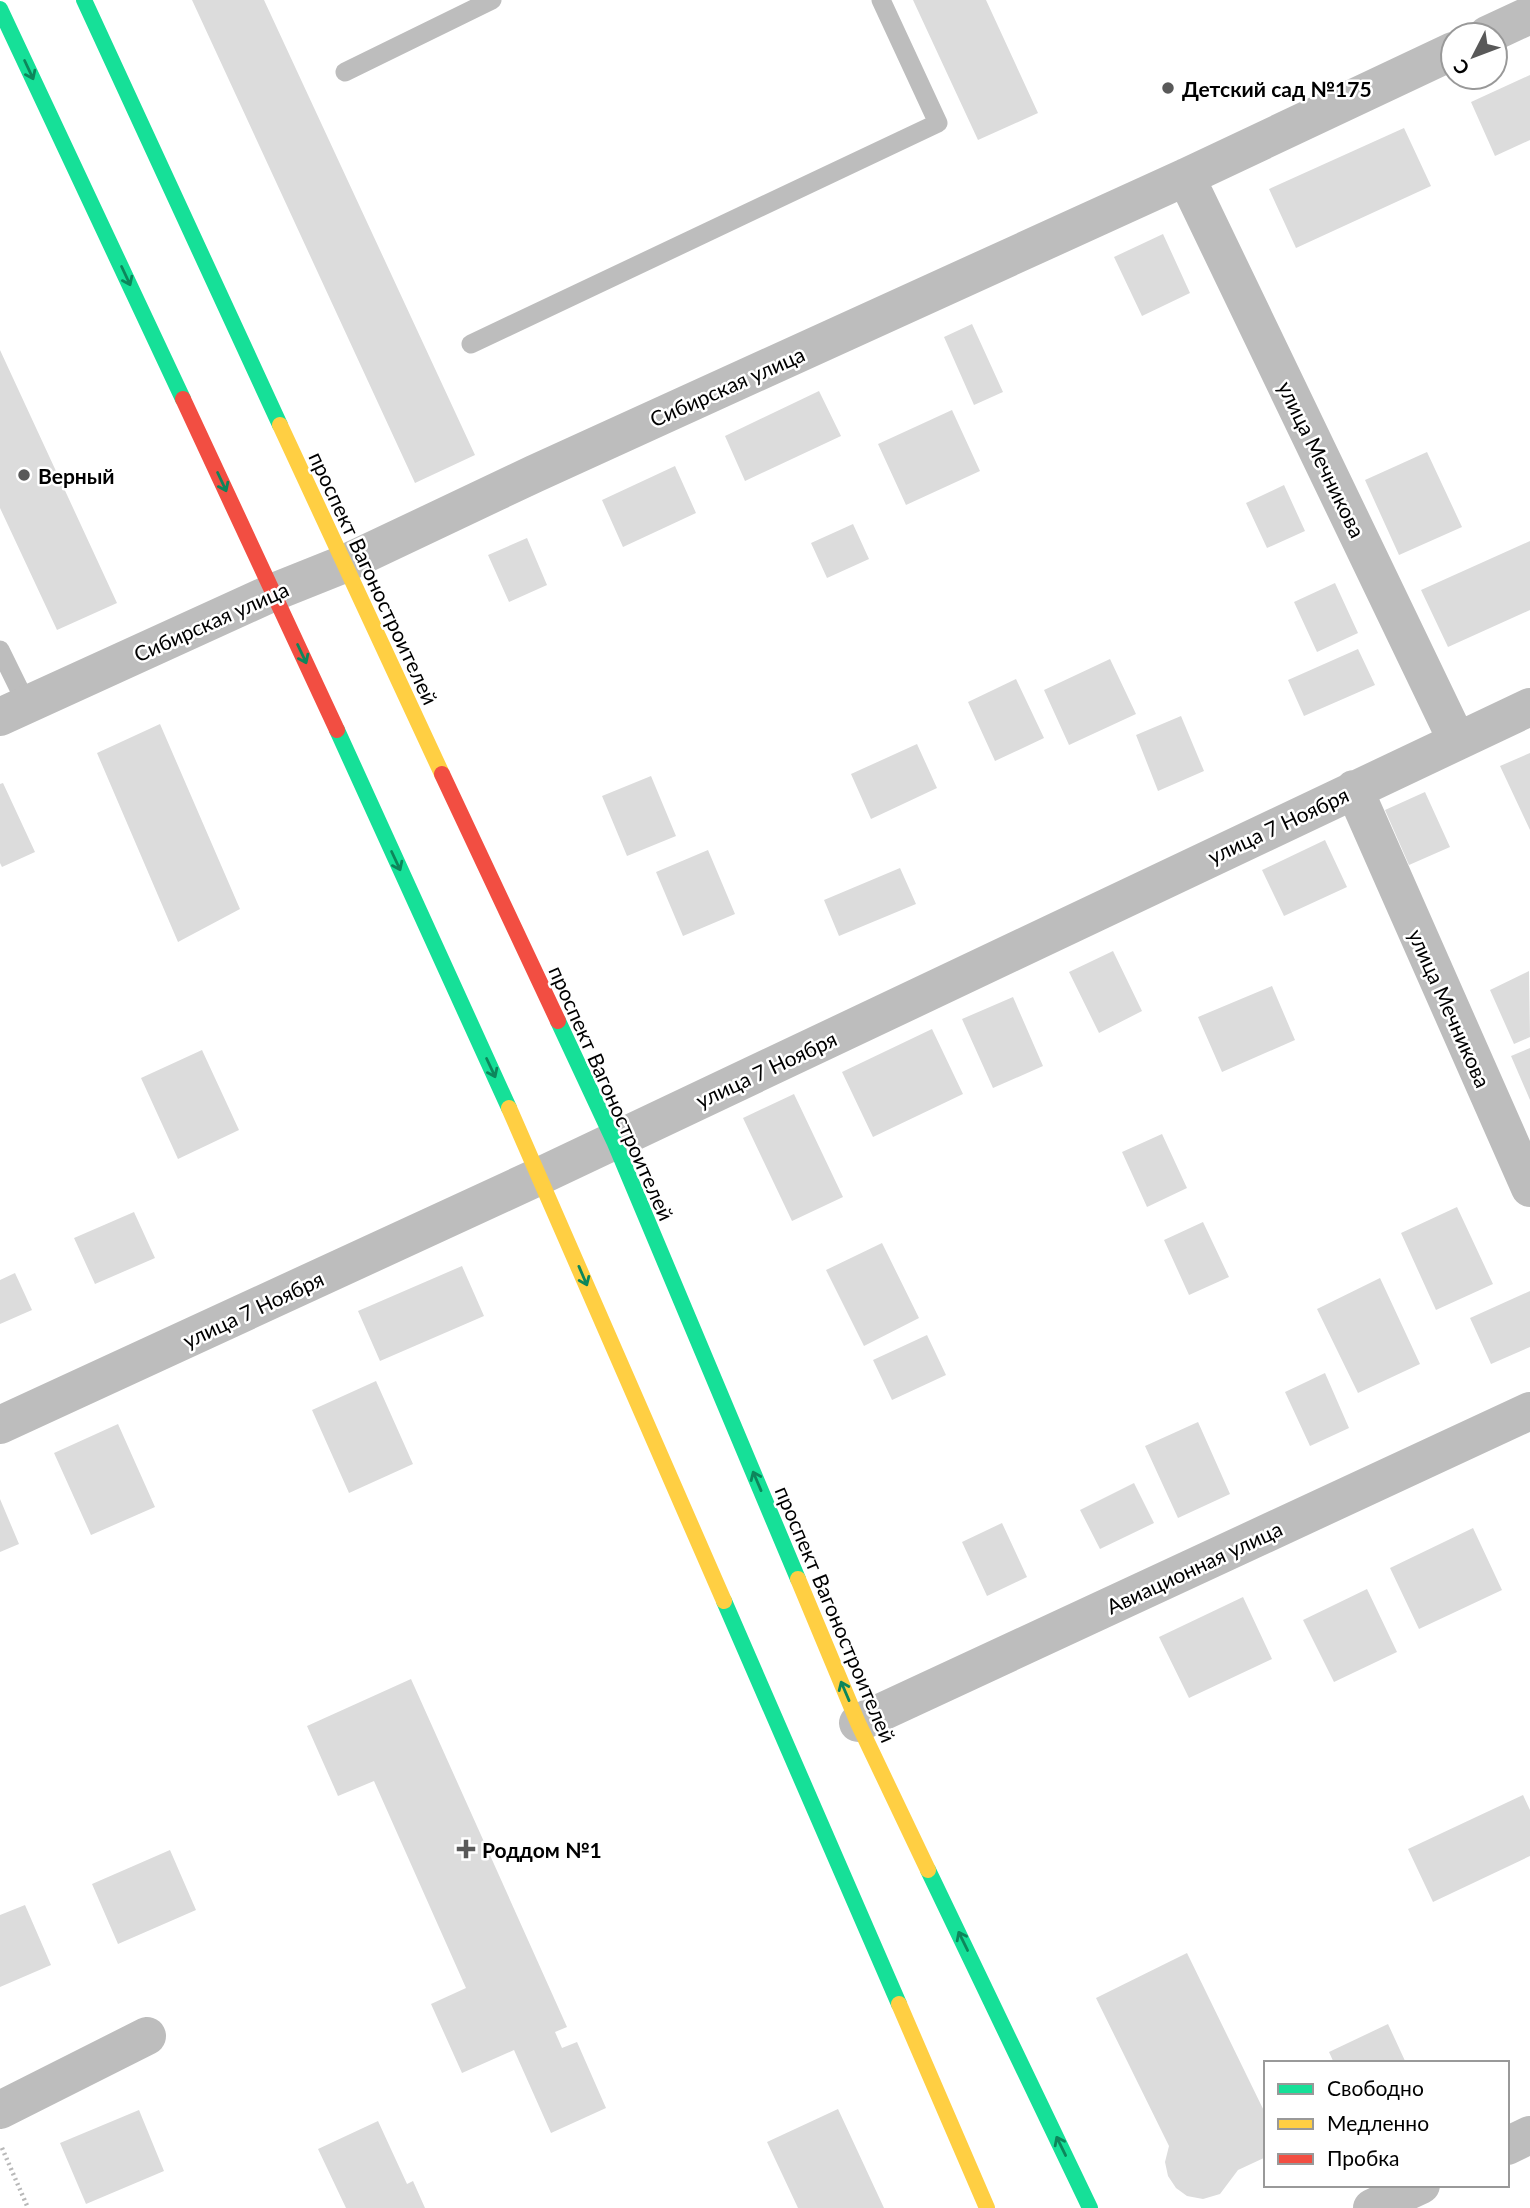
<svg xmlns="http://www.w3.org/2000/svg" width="1530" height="2208" font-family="Lato,sans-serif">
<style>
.building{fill:#dcdcdc}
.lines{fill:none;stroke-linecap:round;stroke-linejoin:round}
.path{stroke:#b8b8b8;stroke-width:4.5;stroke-dasharray:2 3.5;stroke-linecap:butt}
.lane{stroke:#bdbdbd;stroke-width:19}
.street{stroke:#bdbdbd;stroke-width:38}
.fast{stroke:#16e098;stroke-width:16}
.slow{stroke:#ffcf43;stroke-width:16}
.jam{stroke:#f24e42;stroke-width:16}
.oneway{stroke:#0d865b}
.poi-dot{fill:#595959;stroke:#fff;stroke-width:2.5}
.labels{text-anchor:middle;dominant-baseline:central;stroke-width:5;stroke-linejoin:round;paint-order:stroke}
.poi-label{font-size:21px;font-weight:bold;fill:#000;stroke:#fff;text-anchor:start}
.street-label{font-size:21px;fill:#000;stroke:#fff}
</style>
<rect width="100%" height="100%" fill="#fff"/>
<path class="building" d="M192 0H264L475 455 415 483Z
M913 0H986L1038 113 978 140Z
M1530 75V140L1495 156 1471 102Z
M1404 128 1431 186 1296 248 1269 189Z
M1163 234 1190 293 1142 316 1114 257Z
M972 324 1003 392 974 405 944 337Z
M0 350 117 603 57 630 0 508Z
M819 391 841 436 745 481 725 436Z
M952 410 980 471 906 505 878 444Z
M1427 452 1462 527 1399 555 1365 480Z
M675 466 696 513 623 547 602 500Z
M1284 485 1305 531 1267 548 1246 503Z
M853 524 869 559 827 578 811 543Z
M527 538 547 585 509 602 488 555Z
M1530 541V610L1448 647 1421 590Z
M1335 583 1358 633 1317 652 1294 602Z
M1358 649 1375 685 1304 716 1288 680Z
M1110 659 1136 714 1069 745 1044 690Z
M1016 679 1044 738 995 761 968 702Z
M1181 716 1204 771 1158 791 1136 735Z
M160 724 240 909 178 942 97 753Z
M917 744 937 788 871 819 851 774Z
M1530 753V830L1500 766Z
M651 776 676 836 627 856 602 796Z
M3 783 35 852 2 867 0 863V784Z
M1425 792 1450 847 1409 865 1385 810Z
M1325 840 1347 887 1284 916 1262 870Z
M708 850 735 914 683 936 656 872Z
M900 868 916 904 839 936 824 900Z
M1113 951 1142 1011 1099 1033 1069 972Z
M1529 971 1530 1037 1514 1044 1490 990Z
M1272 986 1295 1040 1222 1072 1198 1017Z
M1013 997 1043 1066 993 1088 962 1019Z
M932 1029 963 1094 873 1137 842 1072Z
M1530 1048V1100L1511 1056Z
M202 1050 239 1130 178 1159 141 1078Z
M794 1094 843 1197 792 1221 743 1118Z
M1162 1134 1187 1188 1147 1207 1122 1152Z
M1457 1207 1493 1284 1436 1310 1401 1233Z
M134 1212 155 1258 95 1284 74 1238Z
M1203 1222 1229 1277 1189 1295 1164 1240Z
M882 1243 919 1318 864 1346 826 1270Z
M462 1266 484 1316 380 1361 358 1311Z
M15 1273 32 1310 0 1324V1280Z
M1380 1278 1420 1364 1358 1393 1317 1309Z
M1530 1291V1347L1491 1364 1470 1318Z
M927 1335 946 1375 892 1400 873 1360Z
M1325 1373 1349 1428 1310 1446 1285 1392Z
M376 1381 413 1464 349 1493 312 1410Z
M1198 1422 1230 1494 1178 1518 1145 1446Z
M118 1424 155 1507 91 1535 54 1453Z
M1134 1483 1154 1523 1100 1549 1080 1510Z
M0 1499 19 1544 0 1552Z
M1002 1523 1027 1577 987 1596 962 1542Z
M1473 1528 1502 1590 1419 1629 1390 1568Z
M1367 1589 1397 1652 1334 1682 1303 1620Z
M1243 1597 1272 1659 1189 1698 1159 1637Z
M411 1679 567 2027 555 2032 562 2048 577 2042 606 2108 551 2133 514 2050 462 2073 431 2004 466 1988 374 1781 338 1796 307 1726Z
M1523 1795 1530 1810V1856L1433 1902 1408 1849Z
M170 1850 196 1910 118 1944 92 1884Z
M25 1905 51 1965 0 1987V1915Z
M1187 1953 1266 2115V2157L1238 2170 1220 2194 1203 2199 1187 2196 1176 2188 1168 2176 1165 2162 1169 2146 1096 1998Z
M1388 2024 1406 2063H1334L1329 2052Z
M838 2109 884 2208H798L767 2142Z
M139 2110 164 2171 86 2204 60 2143Z
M378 2121 407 2184 413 2181 425 2208H346L318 2149Z"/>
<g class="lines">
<path class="path" d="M2 2148 28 2208"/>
<path class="lane" d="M345 72 492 0
M471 344 938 123 881 0
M0 650 27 705"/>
<path class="street" d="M1487 35 1530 15
M1186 177 1457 741
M0 717 274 592 344 564 534 474 1186 177 1453 51
M1354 789 1530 1188
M0 1425 540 1176 1530 707
M858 1723 1530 1411
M0 2110 147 2036
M1507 2146 1530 2135
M1372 2208 1421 2185"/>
<path class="fast" d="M84 0 280 425
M0 9 183 399
M337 730 509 1108
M558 1021 614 1141 798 1579
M724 1601 899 2004
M928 1870 1090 2208"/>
<path class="slow" d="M280 425 442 774
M509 1108 724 1601
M798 1579 858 1723 928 1870
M899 2004 987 2208"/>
<path class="jam" d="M183 399 337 730
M442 774 558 1021"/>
</g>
<defs><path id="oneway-shaft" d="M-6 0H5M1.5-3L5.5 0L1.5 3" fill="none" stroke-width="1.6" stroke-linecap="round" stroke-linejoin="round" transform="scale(1.75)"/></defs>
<g class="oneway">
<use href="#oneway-shaft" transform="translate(29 70) rotate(65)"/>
<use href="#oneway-shaft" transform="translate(126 276) rotate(65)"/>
<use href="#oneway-shaft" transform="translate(222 482) rotate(65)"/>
<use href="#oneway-shaft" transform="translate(302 654) rotate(65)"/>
<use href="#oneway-shaft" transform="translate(396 861) rotate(65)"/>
<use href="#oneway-shaft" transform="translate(491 1068) rotate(65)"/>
<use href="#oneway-shaft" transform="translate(583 1276) rotate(67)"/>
<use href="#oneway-shaft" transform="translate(757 1481) rotate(-113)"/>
<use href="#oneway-shaft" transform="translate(845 1691) rotate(-113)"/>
<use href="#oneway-shaft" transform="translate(963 1941) rotate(-116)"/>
<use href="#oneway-shaft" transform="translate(1061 2146) rotate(-116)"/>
</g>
<g class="poi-dot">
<circle cx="1168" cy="88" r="7"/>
<circle cx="24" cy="475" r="7"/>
<path d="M462.5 1838.5h7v7h7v7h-7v7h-7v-7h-7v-7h7z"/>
</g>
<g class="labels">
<g class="poi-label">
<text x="1182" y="88">Детский сад №175</text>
<text x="38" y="475">Верный</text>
<text x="482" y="1849">Роддом №1</text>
</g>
<g class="street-label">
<text transform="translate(727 386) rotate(-24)">Сибирская улица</text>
<text transform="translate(1322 459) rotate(64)">улица Мечникова</text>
<text transform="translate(374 578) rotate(65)">проспект Вагоностроителей</text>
<text transform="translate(211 621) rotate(-24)">Сибирская улица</text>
<text transform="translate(1278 825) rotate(-25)">улица 7 Ноября</text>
<text transform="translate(1450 1008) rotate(66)">улица Мечникова</text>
<text transform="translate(766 1069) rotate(-25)">улица 7 Ноября</text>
<text transform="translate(612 1093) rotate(66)">проспект Вагоностроителей</text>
<text transform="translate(253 1309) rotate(-25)">улица 7 Ноября</text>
<text transform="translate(1194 1567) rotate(-25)">Авиационная улица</text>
<text transform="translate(836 1614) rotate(67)">проспект Вагоностроителей</text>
</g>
</g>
<rect x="1264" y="2061" width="245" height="126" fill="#ffffff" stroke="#999999" stroke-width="2"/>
<rect x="1278" y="2084" width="35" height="10" fill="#16e098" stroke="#999999" stroke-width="2"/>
<text x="1327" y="2096" font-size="21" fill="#000000">Свободно</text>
<rect x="1278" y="2119" width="35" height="10" fill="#ffcf43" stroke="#999999" stroke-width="2"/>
<text x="1327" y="2131" font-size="21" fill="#000000">Медленно</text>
<rect x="1278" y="2154" width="35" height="10" fill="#f24e42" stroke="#999999" stroke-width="2"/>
<text x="1327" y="2166" font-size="21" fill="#000000">Пробка</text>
<g transform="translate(1474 56) rotate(228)"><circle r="33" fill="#ffffff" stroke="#999999" stroke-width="2"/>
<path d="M0-5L12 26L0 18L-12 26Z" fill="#595959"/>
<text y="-10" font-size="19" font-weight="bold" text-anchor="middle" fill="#000000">С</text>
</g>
</svg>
